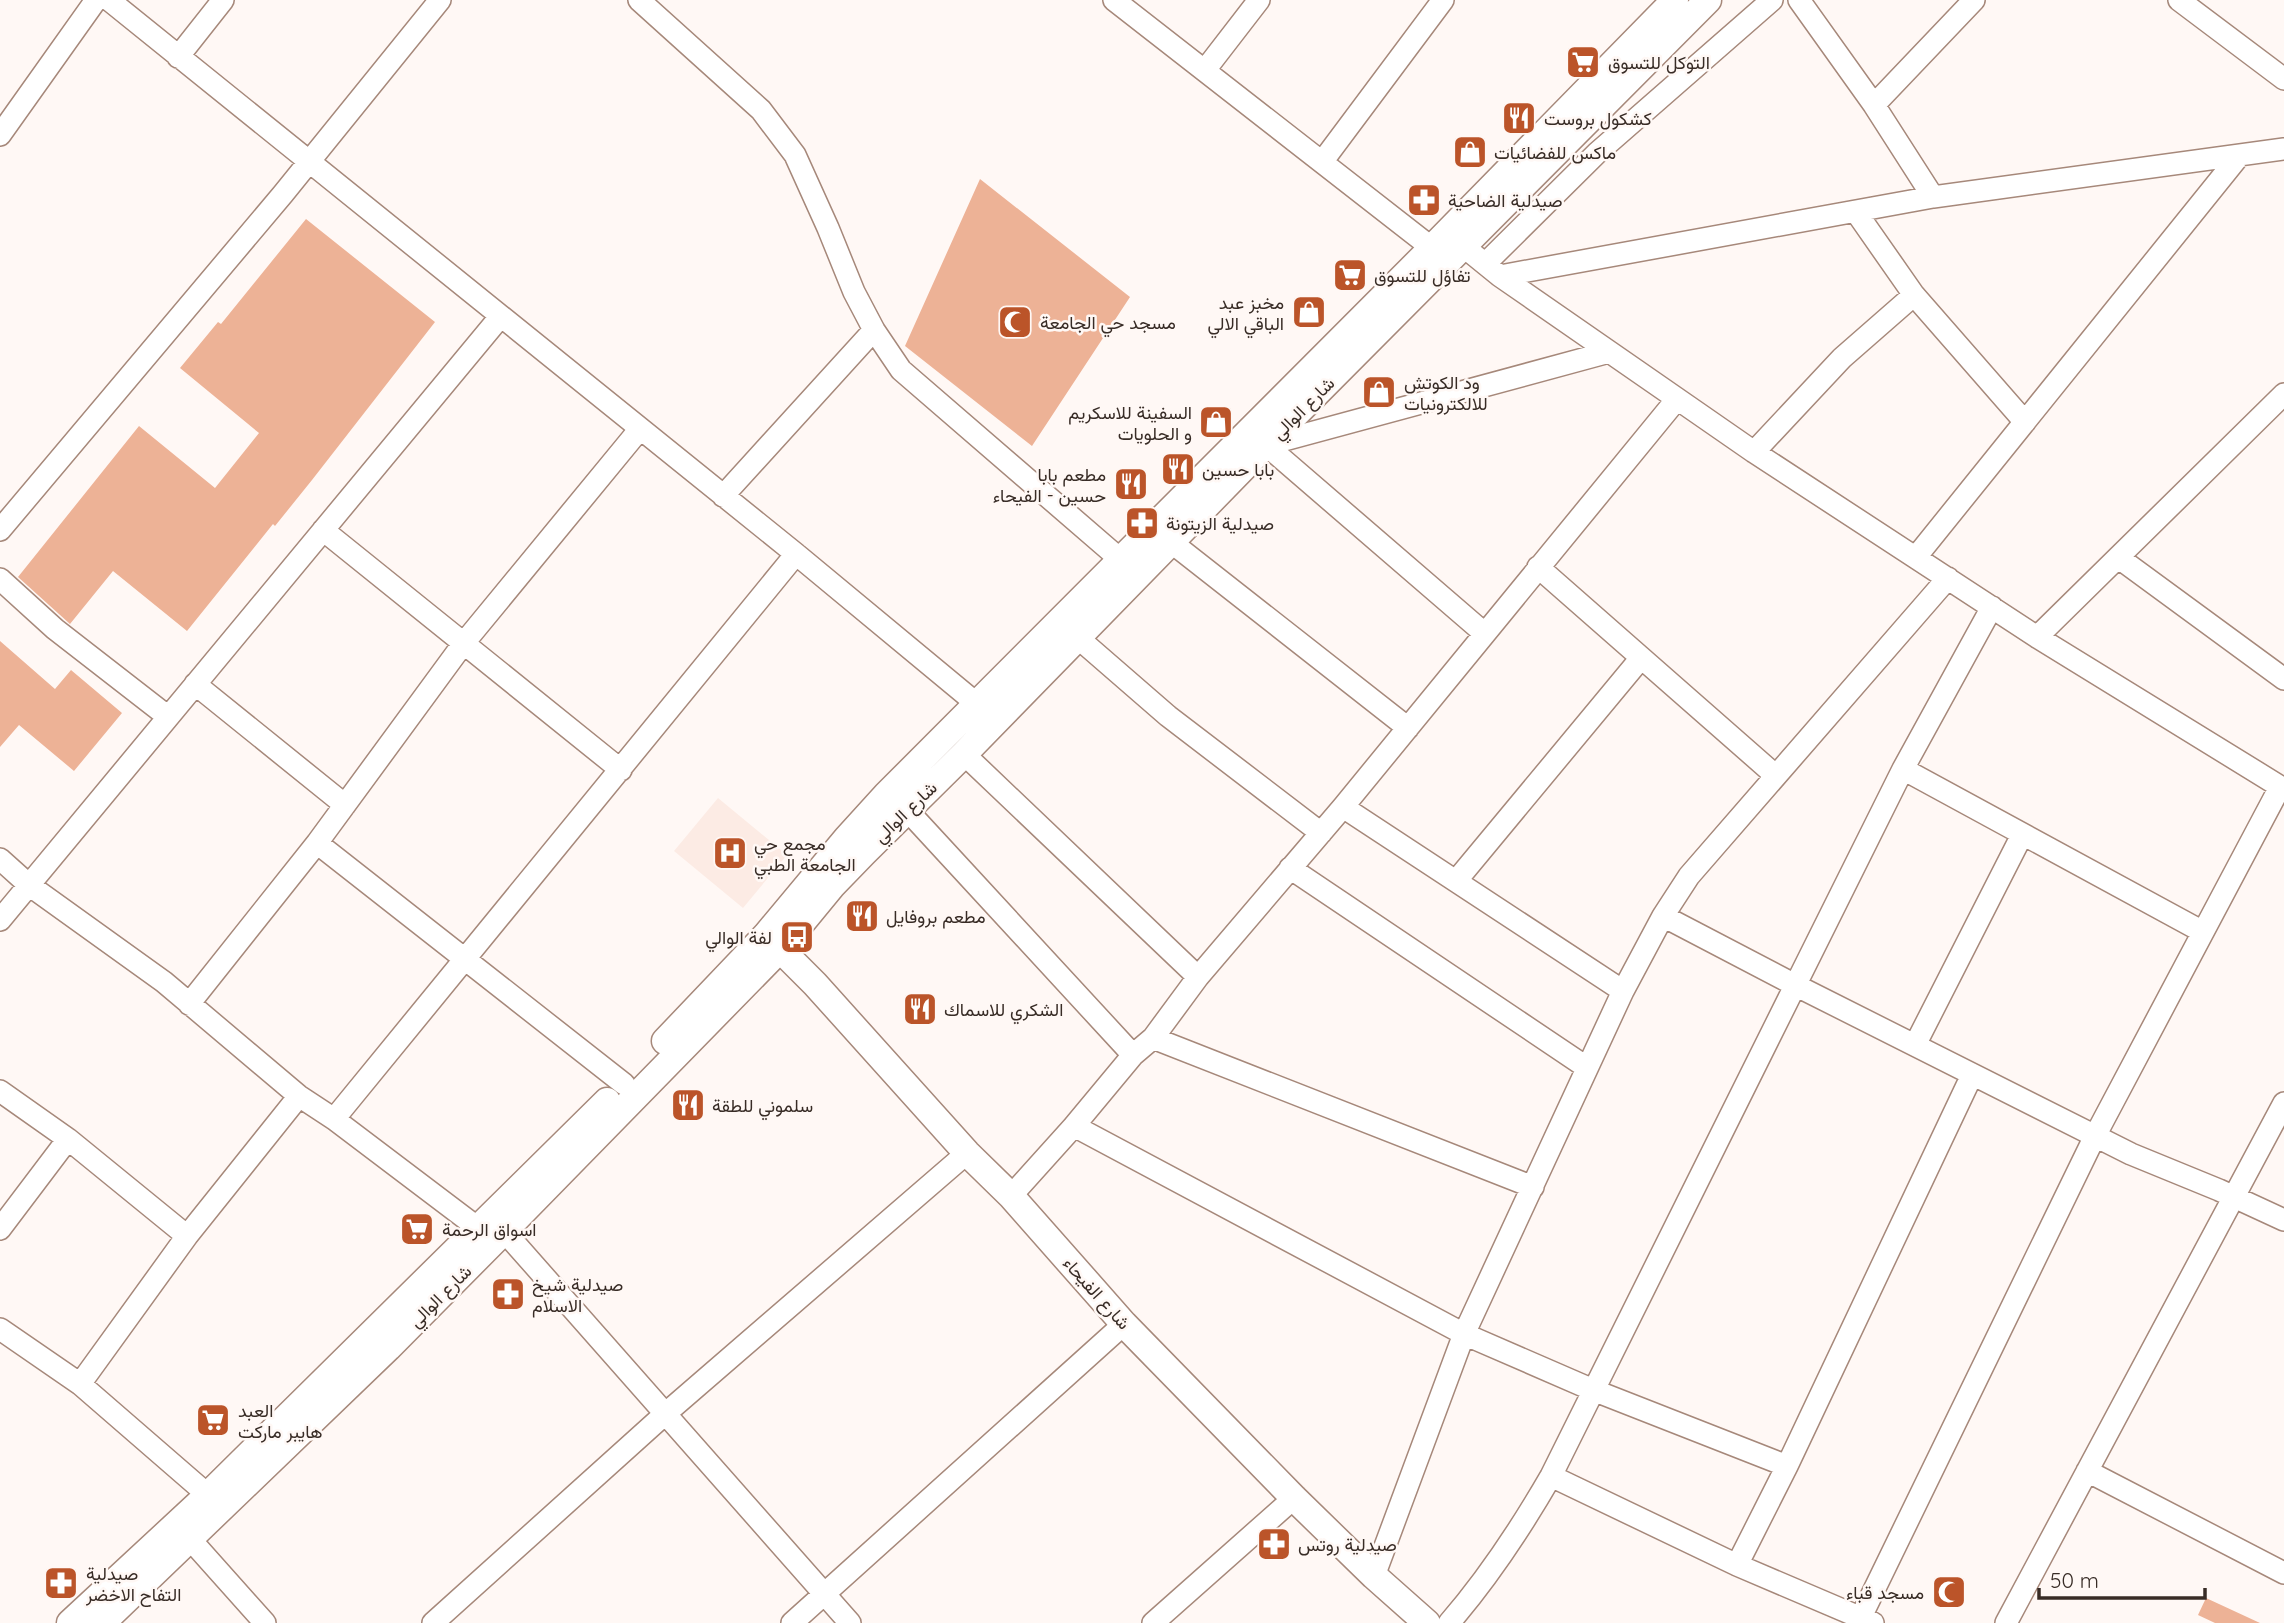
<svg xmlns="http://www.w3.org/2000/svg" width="2284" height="1623" font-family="Quicksand,Vazirmatn,sans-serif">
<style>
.built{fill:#fcebe4}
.building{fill:#edb296}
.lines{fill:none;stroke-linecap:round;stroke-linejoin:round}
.minor-casing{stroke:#a6887a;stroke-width:24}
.tertiary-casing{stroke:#a6887a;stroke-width:29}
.minor{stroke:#fff;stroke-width:21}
.tertiary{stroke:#fff;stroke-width:26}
.labels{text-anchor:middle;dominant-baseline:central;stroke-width:5;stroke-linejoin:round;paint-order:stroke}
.poi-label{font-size:18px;fill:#382c26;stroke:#fff8f5;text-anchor:start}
.street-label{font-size:18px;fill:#382c26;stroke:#fff8f5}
</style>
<rect width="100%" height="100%" fill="#fff8f5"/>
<path class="built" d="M718 798 787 855 743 908 674 851Z"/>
<path class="building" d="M980 179 1130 297 1032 446 905 346Z
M306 219 435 322 312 480 275 526 273 524 187 631 113 571 70 624 18 577 139 426 215 488 259 433 180 368 218 322 221 324Z
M0 641 55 689 71 670 122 713 74 771 19 725 0 747Z
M2206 1598 2260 1623H2215L2198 1615Z"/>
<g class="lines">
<g class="minor-casing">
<path id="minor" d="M109 0 796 554 977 704
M639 0 761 110 795 155 828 228 854 292 874 330 901 370 1121 560
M1114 0 1432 248
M1799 0 1874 105 1933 197
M2179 0 2284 79
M178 57 223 0
M1205 70 1259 0
M1874 105 1974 0
M0 135 96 0
M1322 162 1443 0
M1856 212 1914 295 2025 422
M1463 246 1500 276 1754 452 2037 637 2284 789
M1486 263 1597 153 1772 0
M1500 276 1933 197 2284 149
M1266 445 1609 352
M1266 445 1484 633
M1754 452 1842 358 1914 295
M723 496 874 330
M0 530 283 194 440 0
M323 530 621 770
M1171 542 1408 728
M1916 557 2239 156
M2119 558 2284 679
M1538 567 1775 775
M0 579 55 629 167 716
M1077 637 1168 716 1321 833
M2037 637 2284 394
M195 684 345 805
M964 754 1198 977
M1903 769 2203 932
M1343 807 1623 991
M908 811 1133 1055
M317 843 624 1084
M0 859 29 885 164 982 299 1096 334 1119 478 1228
M1290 868 1586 1067
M1456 881 1641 658
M1663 916 1795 985 2131 1154 2219 1190 2284 1220
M0 920 500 317
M189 1004 317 843 463 644 639 430
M1153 1038 1533 1187
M1915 1045 2022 835
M0 1091 68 1139 187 1236
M334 1119 796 554
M1074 1126 1464 1334 1593 1390 1787 1466
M1011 1196 1074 1126 1133 1055 1153 1038 1198 977 1343 807 1677 399
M0 1229 68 1139
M504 1231 850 1623
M0 1329 80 1384 208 1495
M80 1384 187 1236 299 1096
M2087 1471 2284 1573
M1551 1476 1737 1565 1873 1623
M190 1539 265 1623
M1737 1565 1787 1466 1972 1075
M1374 1576 1464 1334 1623 991 1663 916 1689 876 1948 578
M433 1623 665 1414 967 1153
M792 1623 1124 1324
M1153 1623 1294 1498
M1449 1623C1488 1578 1521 1528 1551 1476L1903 769 1992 607
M1858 1623 2095 1136 2280 787
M2006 1623 2284 1103"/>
</g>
<g class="tertiary-casing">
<path id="tertiary" d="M769 938 815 984 967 1153 1011 1196 1124 1324 1294 1498 1374 1576 1427 1623
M665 1041 766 935 846 839 886 795 1432 248 1675 0
M70 1623 208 1495 607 1101
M102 1623 388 1348 504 1231 781 948 832 886 864 853 964 754 1292 418 1708 0"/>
</g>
<use href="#minor" class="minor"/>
<use href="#tertiary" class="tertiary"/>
</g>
<defs>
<g id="supermarket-square" transform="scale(1.75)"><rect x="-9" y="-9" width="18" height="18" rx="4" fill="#bb5429" stroke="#fff8f5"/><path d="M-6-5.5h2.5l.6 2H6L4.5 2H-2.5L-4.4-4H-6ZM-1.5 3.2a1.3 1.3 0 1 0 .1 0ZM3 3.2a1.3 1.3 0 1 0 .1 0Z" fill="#fff"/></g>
<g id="restaurant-square" transform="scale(1.75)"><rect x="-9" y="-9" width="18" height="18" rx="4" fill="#bb5429" stroke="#fff8f5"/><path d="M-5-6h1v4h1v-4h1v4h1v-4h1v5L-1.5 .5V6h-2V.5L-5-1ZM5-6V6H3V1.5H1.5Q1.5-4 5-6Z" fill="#fff"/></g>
<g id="shop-square" transform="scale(1.75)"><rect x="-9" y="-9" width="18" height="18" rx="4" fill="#bb5429" stroke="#fff8f5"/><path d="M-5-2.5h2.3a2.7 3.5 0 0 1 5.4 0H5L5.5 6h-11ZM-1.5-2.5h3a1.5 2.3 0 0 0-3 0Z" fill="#fff"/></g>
<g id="pharmacy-square" transform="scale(1.75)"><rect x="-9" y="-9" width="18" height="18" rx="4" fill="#bb5429" stroke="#fff8f5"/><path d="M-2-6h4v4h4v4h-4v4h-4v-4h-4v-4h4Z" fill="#fff"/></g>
<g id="mosque-square" transform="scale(1.75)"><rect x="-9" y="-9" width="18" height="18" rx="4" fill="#bb5429" stroke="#fff8f5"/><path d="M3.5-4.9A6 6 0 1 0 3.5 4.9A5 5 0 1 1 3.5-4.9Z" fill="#fff"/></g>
<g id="hospital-square" transform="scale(1.75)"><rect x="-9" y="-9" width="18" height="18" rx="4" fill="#bb5429" stroke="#fff8f5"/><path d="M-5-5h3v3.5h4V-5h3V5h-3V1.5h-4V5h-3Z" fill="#fff"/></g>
<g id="bus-square" transform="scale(1.75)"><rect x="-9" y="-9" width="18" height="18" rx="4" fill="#bb5429" stroke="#fff8f5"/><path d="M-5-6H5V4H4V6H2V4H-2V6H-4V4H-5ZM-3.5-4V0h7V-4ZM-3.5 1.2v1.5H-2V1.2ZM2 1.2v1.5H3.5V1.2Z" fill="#fff"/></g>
</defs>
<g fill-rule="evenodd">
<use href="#supermarket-square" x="1583" y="62"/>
<use href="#restaurant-square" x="1519" y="118"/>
<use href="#shop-square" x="1470" y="152"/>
<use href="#pharmacy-square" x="1424" y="200"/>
<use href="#supermarket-square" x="1350" y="275"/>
<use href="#shop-square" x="1309" y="312"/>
<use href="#mosque-square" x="1015" y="322"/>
<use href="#shop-square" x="1379" y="392"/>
<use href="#shop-square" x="1216" y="422"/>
<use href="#restaurant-square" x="1178" y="469"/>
<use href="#restaurant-square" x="1131" y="484"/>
<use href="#pharmacy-square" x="1142" y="523"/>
<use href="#hospital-square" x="730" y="853"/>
<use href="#restaurant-square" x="862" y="916"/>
<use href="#bus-square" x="797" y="937"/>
<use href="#restaurant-square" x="920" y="1009"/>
<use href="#restaurant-square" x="688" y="1105"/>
<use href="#supermarket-square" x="417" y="1229"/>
<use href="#pharmacy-square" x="508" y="1294"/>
<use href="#supermarket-square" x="213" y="1420"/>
<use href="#pharmacy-square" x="1274" y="1544"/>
<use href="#pharmacy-square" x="61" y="1583"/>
<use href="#mosque-square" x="1949" y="1592"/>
</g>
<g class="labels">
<g class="poi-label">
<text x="1608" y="62">التوكل للتسوق</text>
<text x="1544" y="118">كشكول بروست</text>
<text x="1494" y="152">ماكس للفضائيات</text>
<text x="1448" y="200">صيدلية الضاحية</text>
<text x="1374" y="275">تفاؤل للتسوق</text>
<text x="1284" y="302" text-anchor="end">مخبز عبد<tspan x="1284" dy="21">الباقي الالي</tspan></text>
<text x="1040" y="322">مسجد حي الجامعة</text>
<text x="1404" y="382">ود الكوتش<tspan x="1404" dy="21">للالكترونيات</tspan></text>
<text x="1192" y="412" text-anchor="end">السفينة للاسكريم<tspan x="1192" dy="21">و الحلويات</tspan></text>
<text x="1202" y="469">بابا حسين</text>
<text x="1106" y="474" text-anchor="end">مطعم بابا<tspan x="1106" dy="21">حسين - الفيحاء</tspan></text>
<text x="1166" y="523">صيدلية الزيتونة</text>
<text x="754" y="843">مجمع حي<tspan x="754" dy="21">الجامعة الطبي</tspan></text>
<text x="886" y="916">مطعم بروفايل</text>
<text x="772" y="937" text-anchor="end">لفة الوالي</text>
<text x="944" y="1009">الشكري للاسماك</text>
<text x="712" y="1105">سلموني للطقة</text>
<text x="442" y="1229">اسواق الرحمة</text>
<text x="532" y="1284">صيدلية شيخ<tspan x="532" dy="21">الاسلام</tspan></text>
<text x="238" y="1410">العبد<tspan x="238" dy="21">هايبر ماركت</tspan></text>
<text x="1298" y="1544">صيدلية روتس</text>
<text x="86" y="1573">صيدلية<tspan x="86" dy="21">التفاح الاخضر</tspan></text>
<text x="1924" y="1592" text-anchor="end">مسجد قباء</text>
</g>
<g class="street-label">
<text transform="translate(1303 408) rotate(-45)">شارع الوالي</text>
<text transform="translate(905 812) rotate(-44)">شارع الوالي</text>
<text transform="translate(1097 1293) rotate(48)">شارع الفيحاء</text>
<text transform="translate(440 1296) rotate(-45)">شارع الوالي</text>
</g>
</g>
<path d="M2039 1588v10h166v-10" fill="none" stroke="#382c26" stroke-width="3.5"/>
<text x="2050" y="1588" font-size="21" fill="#382c26" stroke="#fff8f5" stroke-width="5" paint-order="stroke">50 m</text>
</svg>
